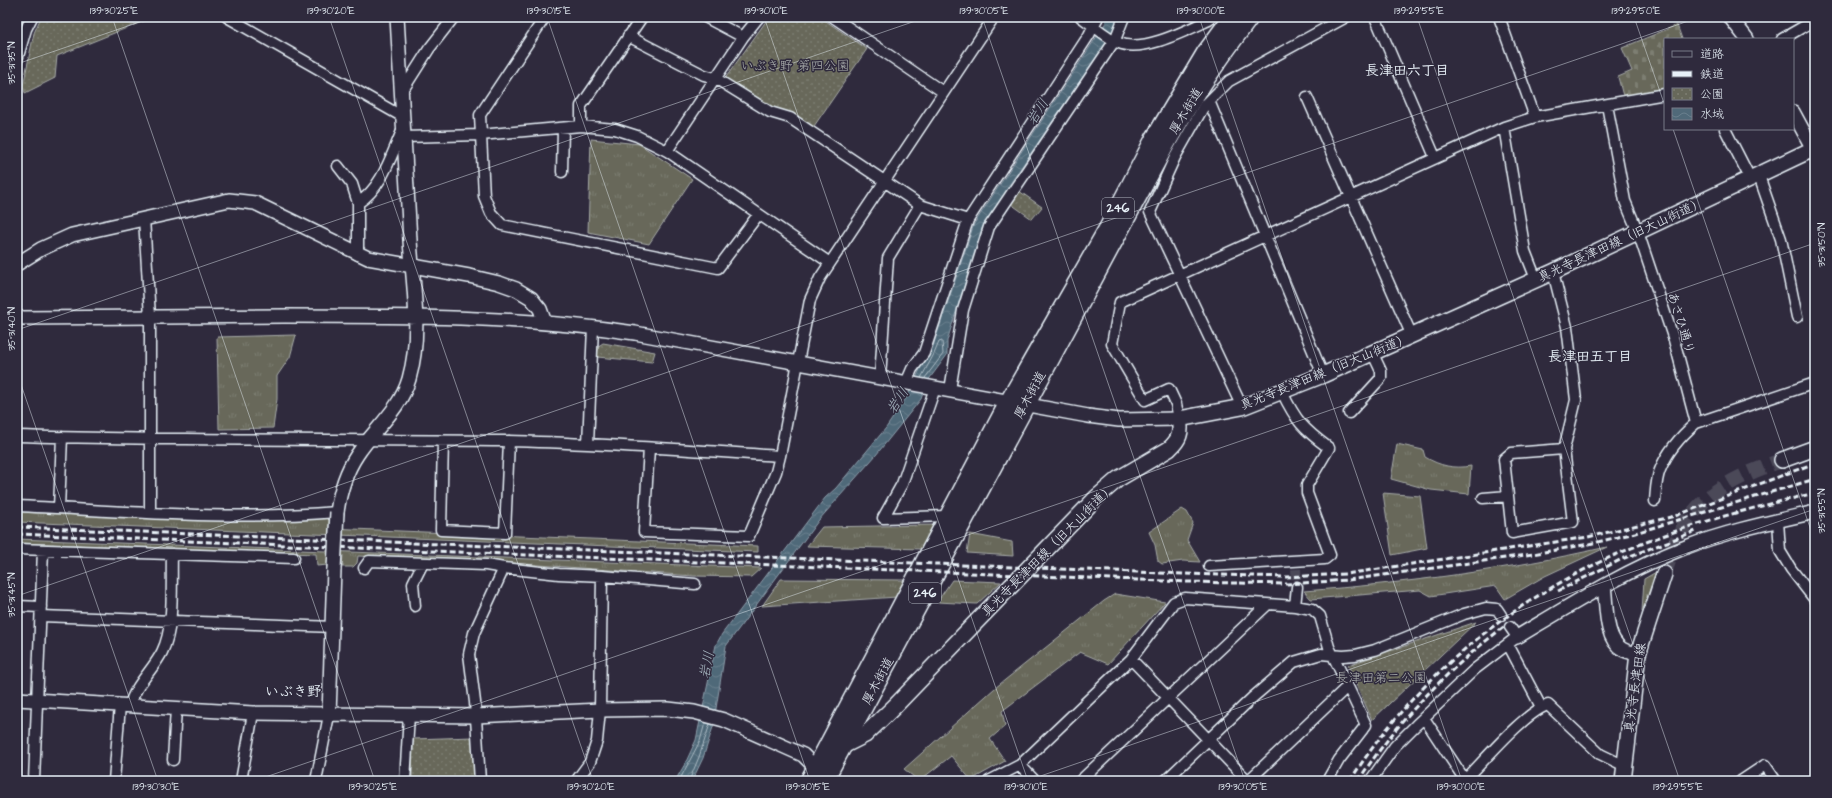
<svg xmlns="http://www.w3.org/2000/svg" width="1832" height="798" font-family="'Architects Daughter','Klee One',sans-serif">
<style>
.grass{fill:url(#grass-tufts);stroke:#a8aca9}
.cemetery{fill:url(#cemetery-stones);stroke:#a8aca9}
.park{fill:url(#park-dots);stroke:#a8aca9}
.water{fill:url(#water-waves);stroke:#8d9fac}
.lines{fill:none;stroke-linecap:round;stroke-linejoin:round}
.shore{stroke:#abbbc5;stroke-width:1}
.minor-tunnel{stroke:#4b4859;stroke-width:10;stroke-dasharray:10 5;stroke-linecap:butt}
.secondary-tunnel{stroke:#4b4859;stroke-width:15;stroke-dasharray:15 8;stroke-linecap:butt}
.minor-casing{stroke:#e8f1f8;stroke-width:13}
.tertiary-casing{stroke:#e8f1f8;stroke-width:16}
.secondary-casing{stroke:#e8f1f8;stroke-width:18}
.trunk-casing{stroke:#e8f1f8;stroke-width:20}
.minor{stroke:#2f2a3d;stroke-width:10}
.tertiary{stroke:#2f2a3d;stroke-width:13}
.secondary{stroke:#2f2a3d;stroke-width:15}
.trunk{stroke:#2f2a3d;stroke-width:17}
.rail{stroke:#e8f1f8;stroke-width:3;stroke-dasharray:6 3;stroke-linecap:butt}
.tertiary-bridge-casing{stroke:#e8f1f8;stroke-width:16;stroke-linecap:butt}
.tertiary-bridge{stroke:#2f2a3d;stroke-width:13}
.ticks{fill:none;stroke:#e8f1f8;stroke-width:1;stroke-opacity:0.45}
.labels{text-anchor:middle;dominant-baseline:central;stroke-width:3;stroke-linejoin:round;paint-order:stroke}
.shield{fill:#2f2a3d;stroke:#b0b5c0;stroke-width:1}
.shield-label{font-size:12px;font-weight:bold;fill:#e8f1f8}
.park-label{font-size:13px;fill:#aeb3b1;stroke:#2f2a3d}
.street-label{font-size:13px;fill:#e8f1f8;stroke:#2f2a3d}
.neighbourhood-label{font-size:14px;font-weight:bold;fill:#e8f1f8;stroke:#2f2a3d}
.water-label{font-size:14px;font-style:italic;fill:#abbbc5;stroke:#2f2a3d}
.neatline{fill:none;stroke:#e8f1f8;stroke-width:1.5}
.ticks-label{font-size:10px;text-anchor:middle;fill:#e8f1f8}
</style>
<defs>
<pattern id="grass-tufts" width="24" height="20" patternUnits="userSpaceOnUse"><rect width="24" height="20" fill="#67685a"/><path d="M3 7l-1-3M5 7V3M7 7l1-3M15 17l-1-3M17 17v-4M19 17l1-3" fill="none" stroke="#7d7e72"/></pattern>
<pattern id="cemetery-stones" width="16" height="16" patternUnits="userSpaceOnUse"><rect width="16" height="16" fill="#67685a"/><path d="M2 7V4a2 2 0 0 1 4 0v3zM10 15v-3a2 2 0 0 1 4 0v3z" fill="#7d7e72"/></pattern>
<pattern id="park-dots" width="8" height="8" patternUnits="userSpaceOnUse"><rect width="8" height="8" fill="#67685a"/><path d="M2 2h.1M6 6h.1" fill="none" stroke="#7d7e72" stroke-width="1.8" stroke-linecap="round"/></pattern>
<pattern id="water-waves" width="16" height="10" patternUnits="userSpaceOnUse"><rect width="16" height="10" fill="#506979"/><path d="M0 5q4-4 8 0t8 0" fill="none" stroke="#697f8d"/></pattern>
</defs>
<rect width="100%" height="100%" fill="#2f2a3d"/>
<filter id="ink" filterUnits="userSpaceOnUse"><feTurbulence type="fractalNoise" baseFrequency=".025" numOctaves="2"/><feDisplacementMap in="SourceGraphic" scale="8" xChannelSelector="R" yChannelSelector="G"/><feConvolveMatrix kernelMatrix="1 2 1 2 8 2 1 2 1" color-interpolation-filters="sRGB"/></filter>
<g filter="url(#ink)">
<path class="grass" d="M591 139 639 144 692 179 649 244 588 232Z
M296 335 290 357 277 376V399L273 428 219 429 217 337Z
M1397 444 1423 450 1425 457C1440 466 1454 469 1471 466L1469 494 1431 490 1391 479Z
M1383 493 1420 496 1427 548 1392 555Z
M1182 509 1187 512 1193 523 1187 540 1200 562 1183 561 1162 564 1158 561 1155 545 1149 532Z
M17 511 326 517 330 521 329 528 758 546V552L17 522Z
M934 525 922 549 807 546 822 527Z
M970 534 1012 542 1013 556 967 553Z
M17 539 761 568 751 577 694 576 510 563 358 556 357 563 353 567H342L343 555H328V565L317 566 316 554 17 543Z
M1607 547 1545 576 1505 599 1496 586 1431 596 1420 590 1311 599 1304 591C1408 583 1506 570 1607 547Z
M1656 572 1642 612 1644 579Z
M781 579 904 580 897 597 762 606Z
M952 580 1001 582 977 604 937 602Z
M1115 594 1165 602 1108 664 1080 652 1002 711 1005 726 990 739 1005 761 971 780 951 756 919 781 904 769 995 688 1104 601Z"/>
<path class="cemetery" d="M1677 25 1682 39H1665V88L1623 96 1618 77 1632 71 1622 48Z"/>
<path class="park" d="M41 17H154L57 56 55 78 25 93 23 86 34 33Z
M769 17H820L867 49 812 129 770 109 724 80Z
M1019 191 1042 207 1032 219 1011 204Z
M603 343 655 352 652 362 597 357V347Z
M1476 622 1372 720 1348 665Z
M473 737 476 781H412L413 739Z"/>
<path class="water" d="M1107 17H1121L1116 28 1012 181 982 228 947 341V355L927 382 921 399 876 455 818 521 726 646 713 727 703 758 692 781H675L685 764 696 740 716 645 722 634 825 498 836 488 886 428 907 397 922 365 931 352 974 224 1105 24Z"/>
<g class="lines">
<path class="shore" d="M921 378 934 354 939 342 942 341 943 354 925 378
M679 781 700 741 705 723
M689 781 699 757 710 724"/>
<path class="minor-tunnel" d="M1296 569 1297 587"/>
<path class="secondary-tunnel" d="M1664 574C1670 557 1676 538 1686 523 1708 488 1745 474 1782 460"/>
<g class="minor-casing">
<path id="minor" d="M227 17 403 117
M545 17 480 115 484 196 491 213 502 225 718 268 758 215
M705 17 743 37
M833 17 943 92
M1081 17C1093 25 1106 37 1119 43 1143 53 1187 30 1209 20
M1375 17 1435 157
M1499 17 1535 117
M628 36 704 75 715 78 770 112 790 118 920 205 968 220
M1782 39 1815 20
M17 60 26 29 32 17
M401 93 429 49 454 17
M1307 97 1412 336
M1209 101 1323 375
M1607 105 1625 201 1638 232 1674 340 1696 423
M581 126V106L642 17
M1504 127 1525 251 1536 279
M1725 129 1751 180
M404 137 480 135 581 126 615 129 637 136 667 151 830 263
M667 151 743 37 759 17
M338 166 352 184 358 203V255
M562 172 563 128
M1759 176 1781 239 1797 317
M358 203C383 187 391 155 403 129
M144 218 150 317V512
M880 378 888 258 920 205
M906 383 912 369 924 353 968 220 1089 35 1098 17
M935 388 902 484 883 518 947 516
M950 390 963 310 989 227 1115 40 1124 17
M1242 407 1150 212 1175 157 1200 113 1204 106 1229 81 1346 17
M1349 413 1381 378V371L1373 354
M1179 419 1176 404 1169 389 1145 400 1112 344 1120 302 1504 127 1535 117 1665 94
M17 436C181 441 344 439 508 441 599 443 689 450 780 456
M443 441 441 530 505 533 509 441
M588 444 593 327
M649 448 644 532 749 536 776 472 780 456 810 300 820 278 994 17
M1508 496 1512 533 1573 522 1564 449 1576 400 1567 327 1553 272
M1483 498 1508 496 1504 459 1511 453 1564 449
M1655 501C1656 491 1656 479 1660 470 1667 452 1682 435 1696 423L1815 383
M17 506C122 511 232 521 337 512
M59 508 62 437
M1778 521 1780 551 1791 569 1815 600
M17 549 294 558
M1209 566 1325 559 1330 555 1307 493V485L1329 448C1303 429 1296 421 1282 392
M364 568 369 561 486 565 504 568
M17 606 41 607
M415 606 413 583 423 563
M1295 606 1297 587
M41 616 333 627
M1511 650 1541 707
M1131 659 1248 781
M130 705C135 685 153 670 162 652 175 626 171 584 172 554
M1424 718 1465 780C1484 761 1525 712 1548 705L1600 754 1625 766
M173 760 176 708
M1020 765 1035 781
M34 781 43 550
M114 781 120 705
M241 781 253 713
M316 781 329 715
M405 781 409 715
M480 781 475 702 469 654 474 633 504 568 559 574 602 576
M576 781 590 762 597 741 600 710 602 576 695 584
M989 781 1020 765 1131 659 1174 602 1185 598 1295 606 1312 609 1320 616 1329 647 1366 725 1339 760 1327 781
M1080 781 1267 605
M1165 781 1252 698 1294 662 1321 654 1343 656 1355 655 1375 650 1464 614 1486 608 1497 609 1501 615
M1248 781 1347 687
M1370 781 1395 746 1416 725 1475 669 1517 637 1510 627
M1741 781 1765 765 1776 781"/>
</g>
<g class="tertiary-casing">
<path id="tertiary" d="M1730 17 1747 39
M1793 112 1813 149H1815
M17 264 41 249 72 235 229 200 255 203 368 258 469 276 499 283 516 289 531 298 540 309 545 323
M17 318C106 317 195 317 285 316 402 316 519 316 635 333L1088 416 1119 420 1179 419
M337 512C340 491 345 473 357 455 374 429 400 410 409 379 422 333 413 287 410 240 406 166 401 91 397 17
M1604 586C1607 605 1604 638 1622 649 1627 652 1633 653 1638 654
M1517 637C1572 604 1626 570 1686 547 1728 531 1772 522 1815 512
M17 699 253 713 476 716 600 710 668 709 694 712 724 720 803 755 822 774
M329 715 334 569"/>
</g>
<g class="secondary-casing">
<path id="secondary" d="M1782 460 1815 448
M843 746 865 735 895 706 1096 498 1118 479 1169 449C1179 440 1182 433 1179 419L1242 407 1323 375 1553 272 1813 149 1815 154
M1623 781 1638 654 1664 574"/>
</g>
<g class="trunk-casing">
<path id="trunk" d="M809 781 1009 401 1108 228 1154 139 1206 52 1232 17
M824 781 1166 144C1191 99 1219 58 1250 17"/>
</g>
<use href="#minor" class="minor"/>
<use href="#tertiary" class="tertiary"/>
<use href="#secondary" class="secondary"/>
<use href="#trunk" class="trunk"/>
<path class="rail" d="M17 527 1186 574 1286 577 1346 574 1588 537 1675 516 1815 463
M17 534 1187 582 1287 584 1348 580 1533 554 1589 544 1635 533 1815 479
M1558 591 1622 559 1696 531
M1350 781C1418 672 1525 589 1644 543 1699 521 1757 507 1815 493
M1358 781C1398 720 1447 670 1505 626"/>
<g class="tertiary-bridge-casing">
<path id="tertiary-bridge" d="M334 569 337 512"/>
</g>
<use href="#tertiary-bridge" class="tertiary-bridge"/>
</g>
</g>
<path class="ticks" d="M112 17 375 781M329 17 593 781M547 17 810 781M764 17 1028 781M982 17 1245 781M1199 17 1462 781M1417 17 1680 781M1634 17 1665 106M17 64 154 17M1673 129 1815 542M17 330 927 17M17 373 158 781M17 596 1700 17M254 781 1815 243M1026 781 1815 509M1799 781 1815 775"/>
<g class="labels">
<g class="shield">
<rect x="1102" y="198" width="32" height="20" rx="3"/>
<rect x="909" y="583" width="32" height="20" rx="3"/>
</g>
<g class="shield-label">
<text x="1118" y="208">246</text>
<text x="925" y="593">246</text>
</g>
<g class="park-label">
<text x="795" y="66">いぶき野 第四公園</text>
<text x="1381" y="678">長津田第二公園</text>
</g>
<g class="street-label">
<text transform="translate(1186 111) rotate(-59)">厚木街道</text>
<text transform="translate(1621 240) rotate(-25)">真光寺長津田線（旧大山街道）</text>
<text transform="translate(1681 323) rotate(73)">あさひ通り</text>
<text transform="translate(1325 372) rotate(-22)">真光寺長津田線（旧大山街道）</text>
<text transform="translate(1030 395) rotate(-62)">厚木街道</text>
<text transform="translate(1048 550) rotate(-45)">真光寺長津田線（旧大山街道）</text>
<text transform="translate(878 681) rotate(-62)">厚木街道</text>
<text transform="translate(1635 688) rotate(-82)">真光寺長津田線</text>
</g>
<g class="neighbourhood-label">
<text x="1407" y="71">長津田六丁目</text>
<text x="1590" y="357">長津田五丁目</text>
<text x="293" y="692">いぶき野</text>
</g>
<g class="water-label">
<text transform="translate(1038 112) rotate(-57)">岩川</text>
<text transform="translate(898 401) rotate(-56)">岩川</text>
<text transform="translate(707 665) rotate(-79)">岩川</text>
</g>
</g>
<rect width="1832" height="798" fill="none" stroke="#2f2a3d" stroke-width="44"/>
<rect x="1664" y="38" width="130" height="92" fill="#2f2a3d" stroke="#797a88"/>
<rect x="1672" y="51" width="20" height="6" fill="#2f2a3d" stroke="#797a88"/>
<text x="1700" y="58" font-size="12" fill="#e8f1f8">道路</text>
<rect x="1672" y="71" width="20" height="6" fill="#e8f1f8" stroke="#797a88"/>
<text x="1700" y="78" font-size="12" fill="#e8f1f8">鉄道</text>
<rect x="1672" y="88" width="20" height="12" fill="url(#park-dots)" stroke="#797a88"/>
<text x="1700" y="98" font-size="12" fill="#e8f1f8">公園</text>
<rect x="1672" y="108" width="20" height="12" fill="url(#water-waves)" stroke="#797a88"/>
<text x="1700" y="118" font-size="12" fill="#e8f1f8">水域</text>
<rect x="22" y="22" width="1788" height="754" class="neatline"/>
<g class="ticks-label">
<text x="114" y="14">139°30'25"E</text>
<text x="331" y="14">139°30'20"E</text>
<text x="549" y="14">139°30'15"E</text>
<text x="766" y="14">139°30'10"E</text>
<text x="984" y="14">139°30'05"E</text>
<text x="1201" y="14">139°30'00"E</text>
<text x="1419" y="14">139°29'55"E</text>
<text x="1636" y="14">139°29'50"E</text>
<text transform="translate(11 63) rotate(-90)" y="4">35°31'35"N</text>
<text transform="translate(1821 245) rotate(-90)" y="4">35°31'50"N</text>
<text transform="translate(11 329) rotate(-90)" y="4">35°31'40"N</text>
<text transform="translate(1821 511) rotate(-90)" y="4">35°31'55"N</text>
<text transform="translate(11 595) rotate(-90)" y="4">35°31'45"N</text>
<text x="156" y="790">139°30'30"E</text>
<text x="373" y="790">139°30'25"E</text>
<text x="591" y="790">139°30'20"E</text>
<text x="808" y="790">139°30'15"E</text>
<text x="1026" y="790">139°30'10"E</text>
<text x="1243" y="790">139°30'05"E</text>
<text x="1461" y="790">139°30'00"E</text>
<text x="1678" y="790">139°29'55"E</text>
</g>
</svg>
